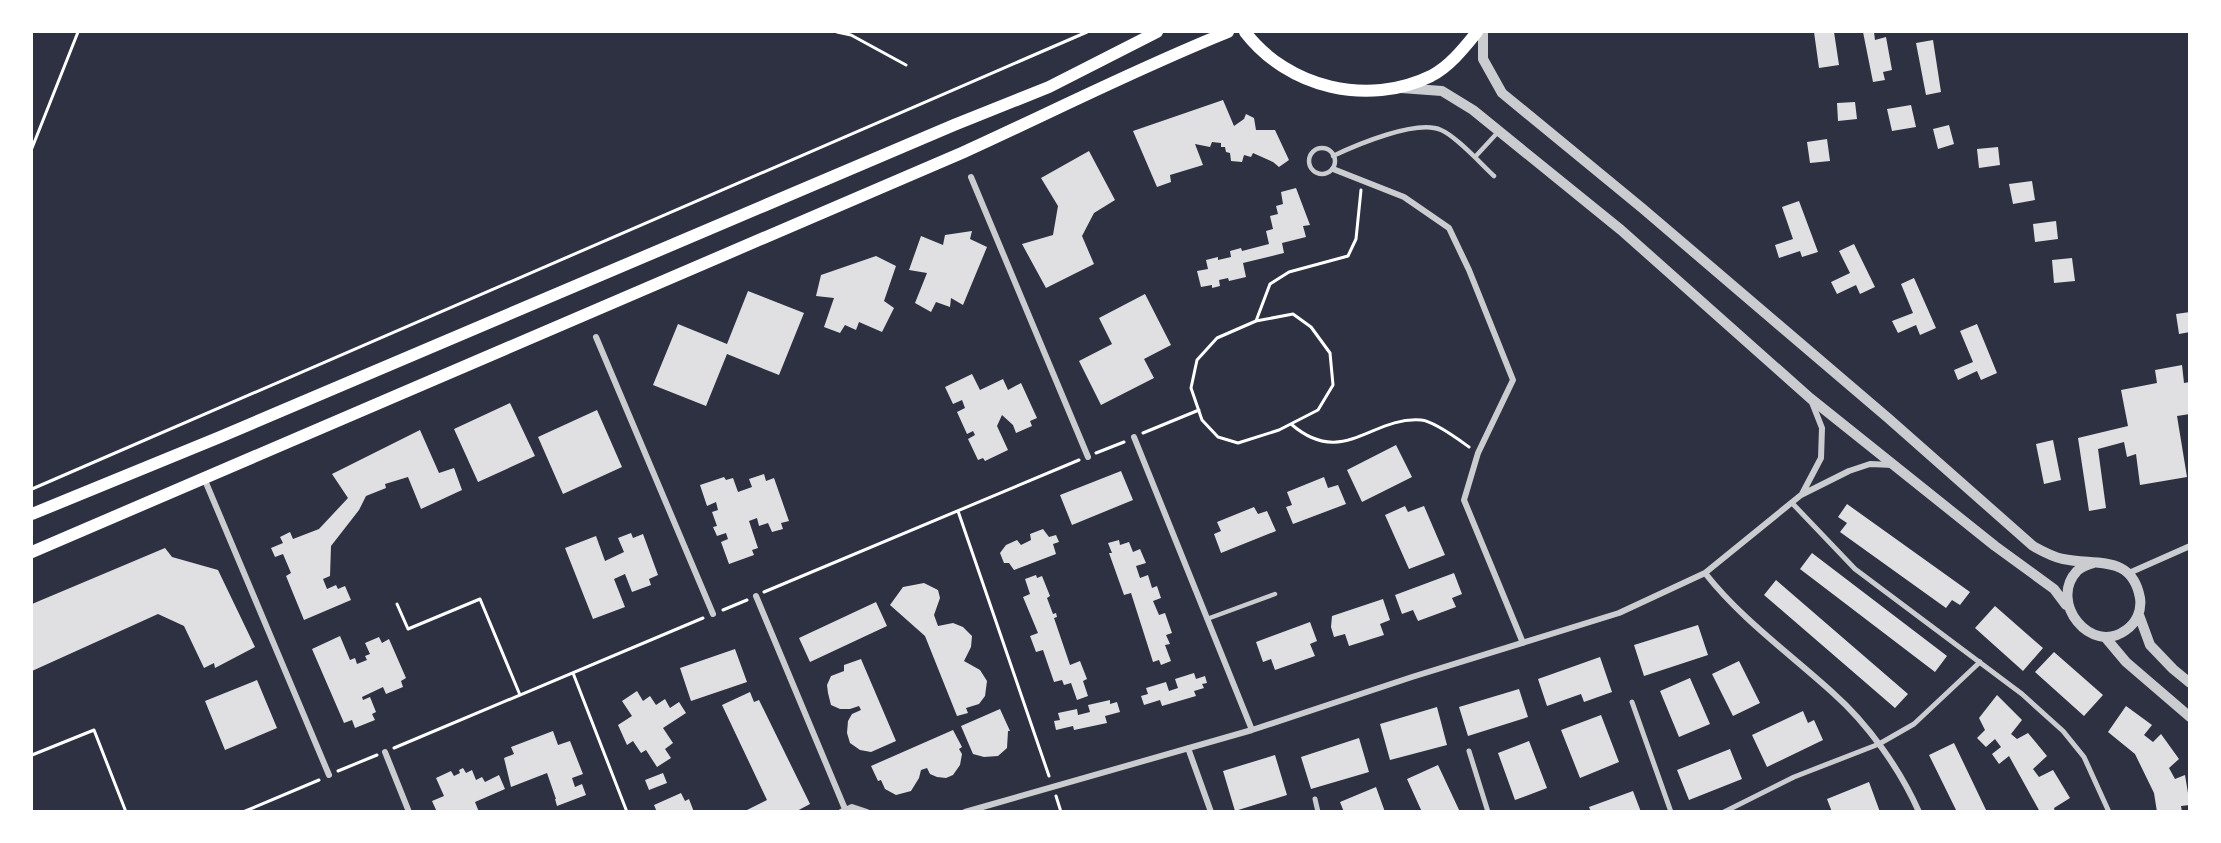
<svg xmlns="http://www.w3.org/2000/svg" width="2221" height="843" font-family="'Alegreya Sans',sans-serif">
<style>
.building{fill:#e0e0e3}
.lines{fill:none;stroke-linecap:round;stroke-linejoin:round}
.path{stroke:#fff;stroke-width:3}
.service{stroke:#caccd0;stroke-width:4.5}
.pedestrian{stroke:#caccd0;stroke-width:5}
.minor{stroke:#caccd0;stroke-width:6}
.tertiary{stroke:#caccd0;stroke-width:10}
.secondary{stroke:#fff;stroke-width:12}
</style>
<rect width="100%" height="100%" fill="#2d3142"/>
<path class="building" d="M1814 32H1834L1839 65 1819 68Z
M1863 32H1874L1875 40 1886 37 1892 70 1883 72 1885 80 1873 82Z
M1933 40 1941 92 1926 95 1916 43Z
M1223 100 1234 126 1244 119 1246 114 1254 118 1256 130H1275L1289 160 1279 167 1273 162 1253 153 1251 157 1244 155 1242 162 1231 161 1230 153 1226 152 1225 147H1221V143L1212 142 1210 147 1195 144 1203 165 1170 175 1171 182 1157 187 1133 131Z
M1855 102 1857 119 1838 121 1837 103Z
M1911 105 1916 127 1892 131 1887 109Z
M1949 125 1954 144 1938 149 1933 129Z
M1827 139 1830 161 1810 163 1807 142Z
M1998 147 2000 165 1979 168 1977 149Z
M1089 151 1115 200 1094 213 1082 236 1094 264 1046 288 1022 244 1053 235 1058 206 1041 178Z
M2032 181 2035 200 2013 204 2009 184Z
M1296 188 1310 225 1303 226 1306 237 1282 243 1284 253 1243 263 1246 277 1229 281 1228 278 1219 280 1220 286 1212 288V285L1201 287 1197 271 1208 269 1206 260 1218 257V260L1231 257 1230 251 1241 248 1242 251 1269 244 1266 231 1273 229 1270 216 1278 214 1276 206 1283 204 1281 192Z
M1799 201 1818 252 1802 257 1800 251 1779 258 1775 245 1793 239 1782 207Z
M2056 221 2058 239 2035 242 2033 224Z
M972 231 970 239 987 247 963 305 951 298 950 307 936 302 931 312 915 303 927 273 909 270 921 236 943 245 945 235Z
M1854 244 1875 287 1860 294 1856 285 1837 294 1831 282 1850 273 1839 251Z
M876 256 896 266 884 301 894 308 882 332 859 322 856 330 845 325 840 333 824 327 834 298 816 296 821 275Z
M2072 258 2075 281 2054 283 2052 260Z
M1914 278 1936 328 1920 335 1916 325 1898 333 1892 321 1913 313 1901 284Z
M748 291 804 313 779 375 727 354 706 406 653 385 678 324 727 344Z
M1145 294 1171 345 1144 359 1154 378 1101 405 1079 361 1112 344 1099 318Z
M2190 312V332L2179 334 2176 314Z
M1977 324 1997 373 1981 380 1977 371 1958 380 1954 370 1973 362 1960 331Z
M2182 365 2184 383 2190 382V414L2177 416 2187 477 2140 485 2136 454 2127 457 2124 442 2098 449 2106 508 2089 511 2078 438 2128 426 2121 390 2157 383 2155 370Z
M972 374 980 390 1003 379 1008 390 1021 383 1037 418 1030 421 1032 426 1016 433 1013 425 1002 415 997 426 1008 450 985 461 983 458 978 460 968 439 975 435 973 431 967 434 957 412 965 408 962 400 953 404 945 387Z
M510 403 535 456 478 482 454 429Z
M597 410 622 467 563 494 538 437Z
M420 430 439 473 454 468 462 490 421 509 408 477 385 484 386 488 366 496 359 510 331 546 330 576 323 579 327 589 336 585 338 589 345 586 351 600 304 620 286 576 291 573 283 554 275 557 271 548 283 543 280 537 290 532 293 539 319 529 348 498 332 474Z
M2053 440 2061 480 2044 484 2036 444Z
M1396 445 1412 477 1362 502 1347 470Z
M1121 471 1133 500 1072 525 1060 495Z
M764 474 766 481 774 478 789 521 781 523 783 529 772 532 768 523 759 526 757 518 749 521 758 548 752 550 754 555 729 564 721 542 728 539 726 533 717 536 713 527 717 526 712 512 718 510 716 502 707 506 700 485 724 477 726 480 733 478 738 492 752 487 749 479Z
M1324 477 1328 488 1338 485 1346 504 1293 524 1286 507 1292 505 1287 492Z
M1847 504 1970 592 1960 605 1952 600 1946 608 1840 532 1847 523 1838 517Z
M1405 506 1408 512 1424 506 1445 555 1409 569 1385 515Z
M1254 507 1258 514 1267 511 1276 531 1221 553 1214 534 1221 531 1217 522Z
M1043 529 1049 537 1056 535 1059 542 1053 544 1056 554 1014 570 1009 563H1004L1000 553 1006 545 1017 540 1021 545 1031 540 1030 534Z
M631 533 633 538 643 534 658 575 649 579 651 585 632 592 625 574 614 579 625 607 593 619 565 548 596 536 605 561 624 552 618 538Z
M1119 540 1120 545 1129 542 1133 552 1140 549 1146 563 1136 566 1140 578 1148 575 1152 588 1157 586 1161 598 1153 601 1159 615 1165 613 1172 633 1166 635 1170 644 1165 645 1171 661 1161 665 1159 660 1153 662 1131 593 1124 595 1109 553H1112L1108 543Z
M165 548 172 557 218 570 255 647 215 668 214 663 204 668 184 626 158 614 32 671V604Z
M1812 553 1947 656 1935 672 1800 569Z
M1454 573 1462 594 1452 598 1456 607 1418 621 1413 610 1402 614 1395 595Z
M1036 575 1037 578 1042 576 1050 596 1047 598 1053 614 1056 613 1057 617 1054 618 1070 665 1080 661 1087 679 1083 681 1088 696 1077 700 1071 683 1064 685 1062 680 1054 682 1043 650 1036 652 1030 636 1038 633 1023 597 1030 594 1025 579Z
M1776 580 1908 694 1895 708 1764 595Z
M924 583 938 590 940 598 934 615 938 626 953 623 963 627 972 636 971 647 964 661 980 670 987 681 985 696 979 704 966 708 968 713 957 716 925 636 890 605 903 587Z
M1383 599 1390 620 1380 624 1384 635 1349 646 1345 634 1334 637 1331 627 1332 616Z
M876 602 887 626 810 662 799 638Z
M1995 606 2043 648 2023 671 1975 628Z
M1310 622 1317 641 1310 644 1315 656 1275 670 1271 659 1263 662 1256 642Z
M1698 625 1708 655 1644 676 1634 645Z
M340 636 350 660 355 658 357 664 367 660 365 656 370 654 365 643 379 637 382 643 389 639 406 678 401 681 403 687 386 694 383 687 362 697 363 700 370 697 376 712 372 714 375 720 355 728 352 720 344 723 312 649Z
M735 649 747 682 691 701 680 668Z
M2054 652 2103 695 2084 716 2035 672Z
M1600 657 1612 692 1584 702 1581 694 1547 706 1538 679Z
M861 659 896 741 871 752 860 750 850 743 847 733 848 721 852 714 861 710 859 706 850 709H840L831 705 828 693 827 685 831 676 844 671V665Z
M1739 661 1760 703 1733 716 1712 674Z
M1194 673 1196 679 1205 676 1207 683 1202 684 1204 688 1194 691 1196 696 1162 706 1160 700 1144 705 1141 696 1148 694 1146 688 1166 682 1169 691 1178 688 1175 679Z
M1690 678 1710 724 1679 737 1660 691Z
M257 680 277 728 225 750 205 701Z
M1519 689 1528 717 1468 736 1459 707Z
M637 691 643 701 650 696 656 705 665 699 670 708 679 702 686 713 663 728 673 743 665 749 671 758 657 767 646 750 641 753 633 741 627 745 618 725 632 716 622 701Z
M750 692 754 702 759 700 810 804 795 812H743L767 800 722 705Z
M1997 695 2022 720 2011 734 2017 739 2028 733 2047 756 2033 769 2039 777 2053 770 2070 798 2054 808 2055 812H2040L2009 756 1999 764 1992 754 2001 747 1995 739 1986 747 1977 738 1985 730 1979 718Z
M1110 700V704L1117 702 1120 712 1105 716 1107 723 1074 730 1073 726 1056 730 1054 721 1060 720 1058 713 1077 709 1078 715 1090 712 1088 705Z
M2126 706 2152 725 2144 735 2153 742 2161 734 2179 759 2169 768 2175 779 2185 775 2190 805 2181 806 2182 812H2157L2154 793 2135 754 2108 732Z
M1437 707 1447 745 1390 760 1380 724Z
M1000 709 1010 731H1008L1007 748 998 756 984 757 973 754 961 726Z
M1803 711 1808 723 1814 720 1823 740 1767 767 1752 735Z
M1601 715 1619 762 1580 778 1561 730Z
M953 730 962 747 959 749 962 754 960 765 953 775 946 778 937 777 930 774 927 768 921 770 919 778 911 791 896 795 885 789 881 780 878 781 871 766Z
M553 731 558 745 570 741 583 774 572 778 575 787 582 784 586 795 557 806 555 799H556L547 773 511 787 504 758 514 754 511 747Z
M1359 738 1369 772 1311 789 1301 757Z
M1529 741 1547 788 1515 800 1498 753Z
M1954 743 1987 812H1957L1929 755Z
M1730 749 1742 779 1689 800 1677 770Z
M1275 755 1287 795 1235 811 1223 771Z
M1438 765 1460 812H1422L1407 779Z
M463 768 466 773 472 770 476 780 482 777 485 782 499 775 505 789 475 802 479 812H437L432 801 444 796 436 778 451 771 454 776 460 773 459 770Z
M663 773 667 783 649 790 645 780Z
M1869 782 1880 812H1832L1827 799Z
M1376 787 1385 812H1344L1340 802Z
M1633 791 1641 812H1591L1589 807Z
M681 793 685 801 689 799 694 812H657L654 805Z"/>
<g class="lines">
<path class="path" d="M837 32 851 35 906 65
M32 148 78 32
M1293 314 1311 327 1330 353 1333 385 1318 410 1279 430 1238 443 1218 437 1202 420 1191 388 1197 360 1217 338 1256 321Z
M1256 321 1270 284 1289 272 1348 256 1356 239 1361 190
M1291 424C1343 469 1371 416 1421 420 1434 421 1458 439 1469 447
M1143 433 1199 410
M1096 453 1124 442
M32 489 1087 32
M958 511 1049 776
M764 592 1079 460
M397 604 408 629 480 599 520 695
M723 610 747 600
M573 673 627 812
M394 748 703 618
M32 755 94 730 126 812
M338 771 377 755
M1056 796 1061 812
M243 812 319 780"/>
<path class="service" d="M1309 161a13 13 0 1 1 26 0a13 13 0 1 1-26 0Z
M1333 156C1356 145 1417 119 1441 130 1456 136 1481 164 1494 176
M1475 157 1499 131
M1207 619 1275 594"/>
<path class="pedestrian" d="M1792 503 1855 569 2022 694 2063 731 2084 757 2109 812
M1632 702 1671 812
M1469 751 1488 812
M1315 799 1318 812
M1724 812 1794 777 1879 744 1914 724 1980 662"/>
<path class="minor" d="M1333 169 1404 197 1449 228 1469 270 1513 380 1478 453 1464 500 1523 643
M971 177 1088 457
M596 337 713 614
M1134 437 1252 730
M204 478 329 775
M1802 494 1821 458 1822 428 1811 400
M1705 573C1741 619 1789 653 1833 693 1868 724 1900 769 1919 812
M2129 573 2190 546
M756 596 845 809
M1188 748 1211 812
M385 752 409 812
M841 812 852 807 867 812
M965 812 1252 730 1412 677 1619 613 1705 573 1801 495 1849 471 1870 464 1893 465"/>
<path class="tertiary" d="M1483 32V59L1502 93 1642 208 1888 418 2033 546C2042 551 2053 557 2063 559 2096 566 2132 554 2140 598 2142 611 2136 623 2126 630 2091 656 2048 602 2077 571 2081 567 2088 565 2093 563
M1401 88 1442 91 1473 110 1621 230 1810 398 1995 546 2054 589 2066 605
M2139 615 2150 645 2173 669 2190 683
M2105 637 2126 662 2190 717"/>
<path class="secondary" d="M1245 32C1288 88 1368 107 1431 76 1450 66 1464 48 1477 32
M32 514 220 437 954 125 1049 87 1157 32
M32 552 964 152C1052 112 1138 68 1228 32"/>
</g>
<rect width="2221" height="843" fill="none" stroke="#ffffff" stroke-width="66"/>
</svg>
